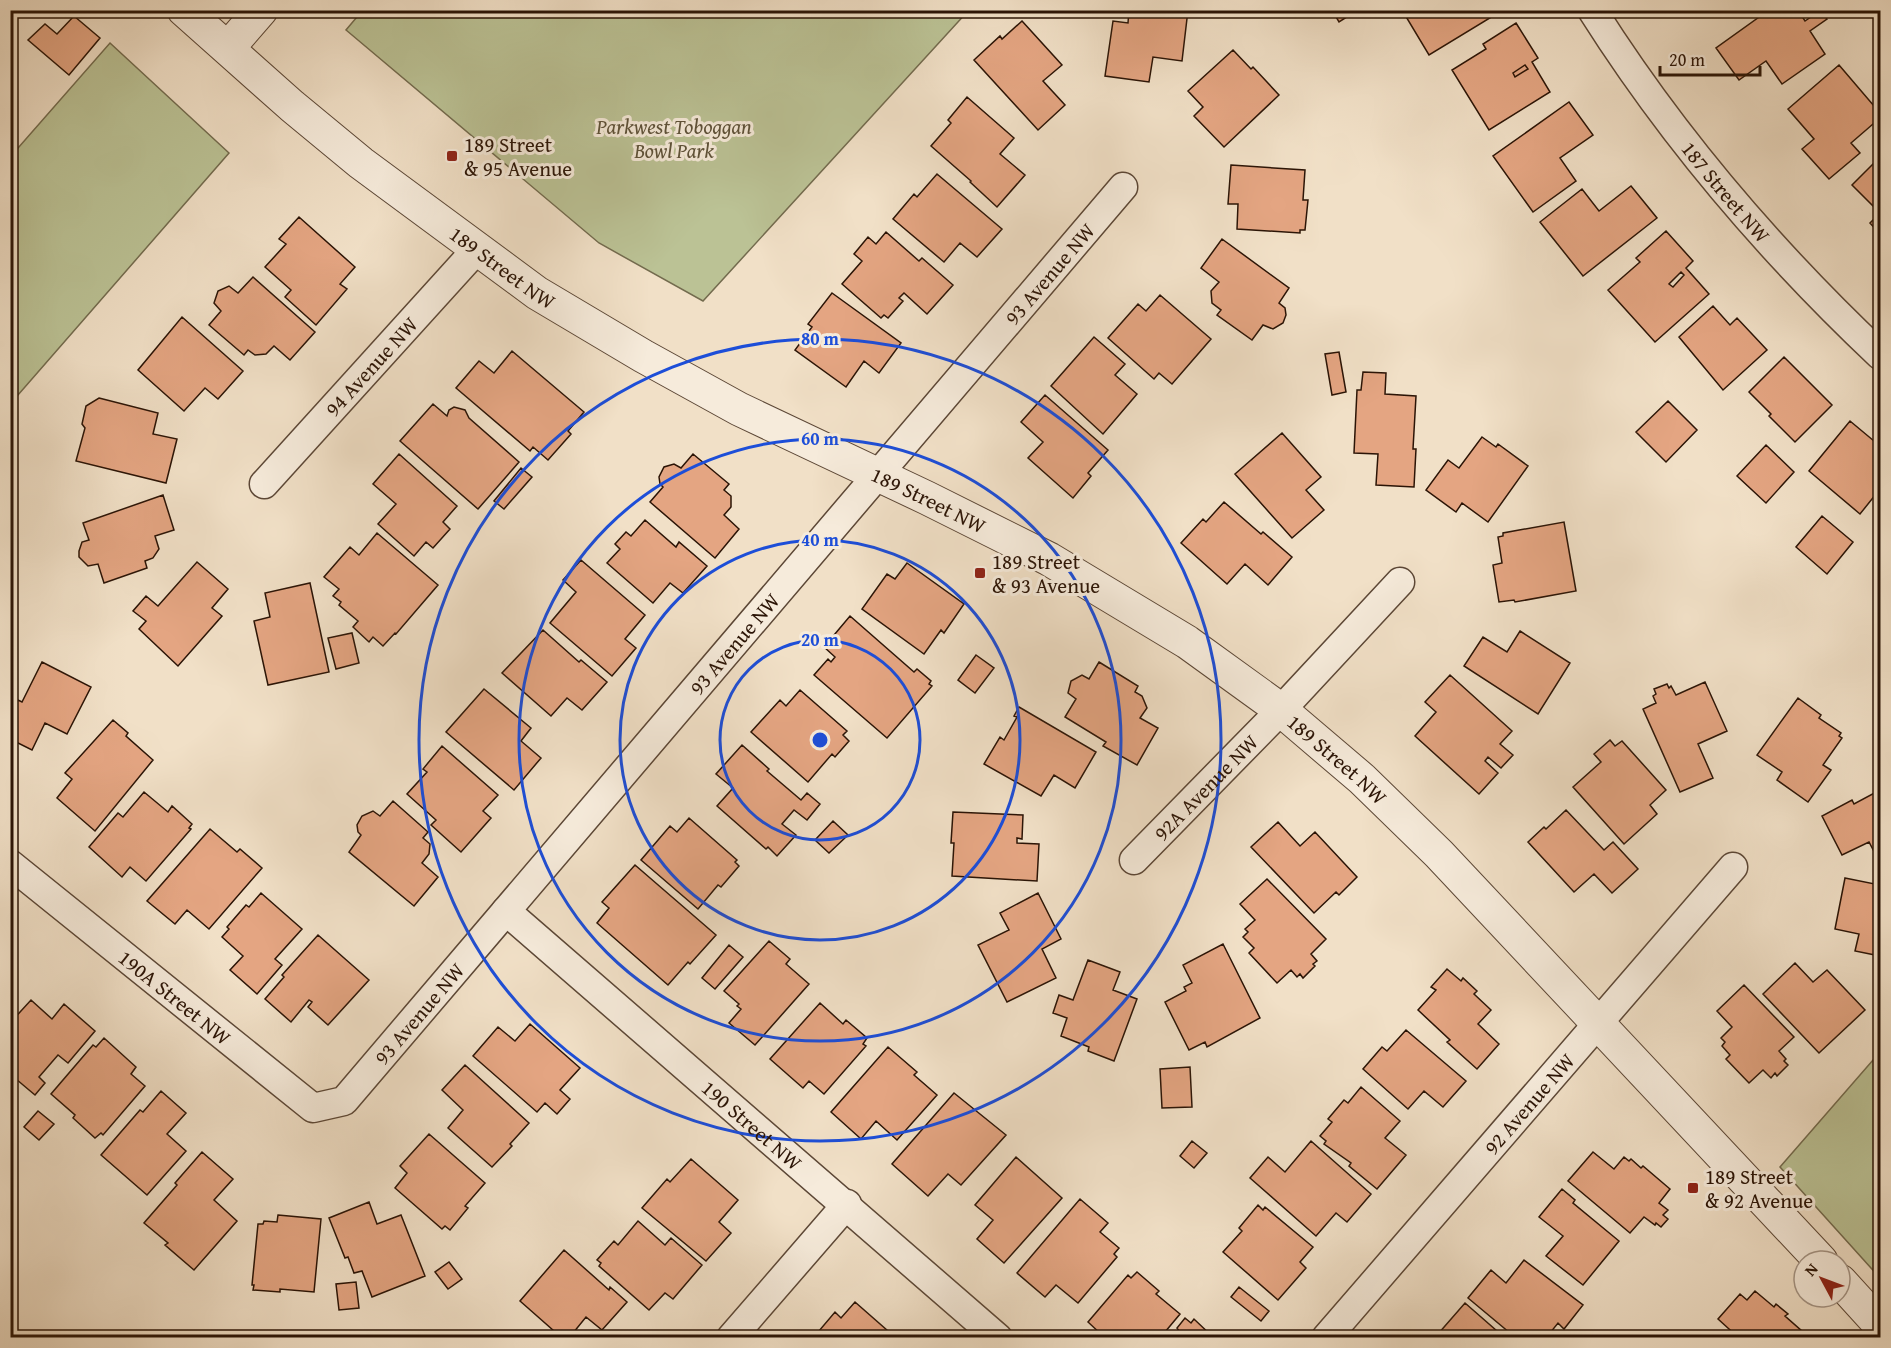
<svg xmlns="http://www.w3.org/2000/svg" width="1891" height="1348" font-family="'Gentium Book Plus',serif">
<style>
.green{fill:#bbc295;stroke:#736b4e;stroke-width:1.5}
.building{fill:#e4a582;stroke:#2b1406;stroke-width:1.5;fill-rule:evenodd}
.lines{fill:none;stroke-linecap:round;stroke-linejoin:round}
.minor-casing{stroke:#5c4736;stroke-width:31}
.tertiary-casing{stroke:#5c4736;stroke-width:35}
.minor{stroke:#f6ebdb;stroke-width:28}
.tertiary{stroke:#f6ebdb;stroke-width:33}
.ring{fill:none;stroke:#1d4ed8;stroke-width:3}
.poi-dot{fill:#8f2418;stroke:#f6ebdb;stroke-width:2}
.labels{text-anchor:middle;dominant-baseline:central;stroke-width:6;stroke-linejoin:round;paint-order:stroke}
.park-label{font-size:21px;font-style:italic;fill:#5d5138;stroke:#f6ebdb}
.poi-label{font-size:21px;fill:#2b1406;stroke:#f6ebdb;text-anchor:start}
.street-label{font-size:21px;fill:#2b1406;stroke:#f6ebdb}
.centre{fill:#1d4ed8;stroke:#f6ebdb;stroke-width:3}
.ring-label{font-size:18px;text-anchor:middle;font-weight:bold;fill:#1d4ed8;stroke:#f6ebdb;stroke-width:6;stroke-linejoin:round;paint-order:stroke}
</style>
<rect width="100%" height="100%" fill="#f1e0c7"/>
<filter id="stains"><feTurbulence type="fractalNoise" baseFrequency=".00333" numOctaves="4"/><feColorMatrix values="0 0 0 0 .2 0 0 0 0 .09 0 0 0 0 .02 0 0 0 .5 -.17"/></filter>
<radialGradient id="worn" r=".72"><stop offset=".6" stop-color="#630" stop-opacity="0"/><stop offset="1" stop-color="#630" stop-opacity=".3"/></radialGradient>
<path class="green" d="M362 11V10L968 11 703 301 599 243 346 30Z
M110 43 229 153 11 403V156Z
M1880 1052V1278L1780 1167Z"/>
<path class="building" d="M1129 10H1188L1182 61 1153 57 1149 82 1105 76 1113 21 1128 23Z
M1332 10H1358L1339 22Z
M1402 10H1503L1429 55Z
M1769 10H1798L1805 21 1821 10 1827 19 1810 31 1825 54 1782 84 1766 61 1739 80 1716 48Z
M74 16 100 38 69 75 28 40 45 24 57 34Z
M1022 21 1062 65 1043 81 1065 105 1038 130 974 60 1000 36 1002 39Z
M1516 23 1538 58 1532 62 1550 92 1489 130 1452 70 1486 49 1483 44ZM1525 65 1528 69 1515 77 1513 73Z
M1233 50 1251 69 1253 67 1279 95 1224 147 1194 116 1203 107 1188 91Z
M1525 65 1528 69 1515 77 1513 73Z
M1839 65 1880 113V118L1851 143 1860 153 1829 179 1802 149 1814 139 1788 109Z
M967 97 1014 138 1000 154 1025 175 997 207 970 182 971 181 931 146 951 123 948 120Z
M1569 102 1593 135 1560 158 1576 181 1533 212 1493 156Z
M1880 157V234L1870 223 1880 213 1852 185Z
M1231 165 1305 170 1303 200H1308L1305 230H1300V233L1237 229 1238 204H1228Z
M937 174 1002 229 977 257 960 243 944 262 893 219 914 194 917 197Z
M1631 186 1657 218 1583 276 1540 222 1582 189 1599 211Z
M299 217 355 267 340 284 347 289 316 325 285 297 291 290 265 267 286 244 279 239Z
M1666 231 1693 261 1686 268 1709 294 1655 342 1608 290 1640 262 1636 258Z
M886 232 919 261 922 258 953 285 927 314 904 293 899 298 903 301 888 318 884 315 881 318 842 284 862 261 854 254 868 237 876 244Z
M1222 239 1289 288 1279 303 1285 308 1286 315 1283 323 1273 329 1263 325 1252 340 1217 315 1221 310 1212 303 1211 291 1219 282 1201 268Z
M1681 272 1684 275 1673 287 1669 284Z
M253 277 315 332 290 360 274 346 266 354 255 355 248 350 244 355 209 325 221 311 214 303 218 291 229 286 238 293Z
M832 293 901 343 879 373 864 361 846 387 795 350 812 327 808 324Z
M1160 295 1211 339 1172 384 1159 373 1154 379 1108 338 1138 304 1146 311Z
M1713 306 1730 325 1737 318 1767 350 1723 390 1679 337Z
M182 317 243 371 218 399 205 388 184 411 138 370Z
M1094 337 1125 364 1115 375 1137 394 1103 434 1051 386Z
M512 351 584 412 568 431 571 434 548 460 533 447 530 451 456 388 479 361 494 373Z
M1339 352 1346 392 1332 395 1325 354Z
M1784 357 1832 405 1795 442 1769 416 1771 414 1749 392Z
M1363 372 1386 373 1385 394 1416 396 1413 449H1416L1414 487 1376 485 1378 454 1354 453 1357 390H1361Z
M1045 395 1108 450 1088 473 1091 476 1073 498 1028 458 1043 442 1021 422Z
M99 398 158 413 153 434 177 439 166 483 76 461 85 428 82 424 86 406Z
M1668 401 1697 430 1666 462 1636 432Z
M433 404 447 416 449 410 454 407 465 410 469 418 519 462 478 509 400 441Z
M1850 421 1880 446V489L1860 514 1809 471Z
M1282 433 1321 477 1306 490 1324 510 1292 538 1235 474Z
M1482 437 1496 447 1498 444 1528 466 1488 522 1462 503 1456 512 1426 490 1448 460 1459 468Z
M1766 445 1794 472 1766 503 1737 476Z
M399 454 457 506 443 522 450 529 433 548 426 542 414 556 378 524 396 504 373 484Z
M693 454 729 484 724 490 731 496V507L724 515 739 529 715 558 650 502 663 487 660 484 659 477 664 467 674 464 681 468Z
M521 468 532 477 504 509 494 501Z
M163 495 174 530 155 536 159 549 153 558 145 561 147 568 104 583 98 564 88 566 79 557V551L82 542 89 540 83 523Z
M1224 502 1261 534 1263 532 1292 557 1268 585 1245 564 1227 584 1181 543 1203 519 1206 522Z
M1822 516 1853 542 1827 574 1796 547Z
M645 520 676 547 679 542 707 566 683 593 670 583 653 603 607 563 620 549 615 544 626 532 631 536Z
M1564 522 1576 591 1515 602 1514 600 1499 602 1493 565 1502 563 1498 537 1503 536V533Z
M377 533 438 585 396 634 395 633 383 646 373 637 369 642 353 627 358 621 339 605 341 602 333 596 339 589 324 577 350 547 359 555Z
M581 560 645 615 625 639 636 648 612 676 550 623 576 592 563 580Z
M197 562 228 589 212 608 222 616 178 666 139 629 146 621 133 611 146 596 158 606Z
M907 563 964 604 944 633 941 630 924 654 862 609 887 574 895 579Z
M310 583 329 672 268 685 254 621 270 617 265 593Z
M850 616 914 672 917 669 931 681 929 684 932 686 887 738 814 675 828 659 831 662 835 657 824 647Z
M543 630 579 662 581 660 607 682 582 710 567 698 551 716 502 673Z
M1520 631 1570 663 1538 714 1464 666 1483 637 1507 652Z
M352 633 359 663 336 669 328 638Z
M976 655 994 668 975 693 958 680Z
M42 662 91 687 67 734 45 723 32 750 10 739V715L18 700 22 702Z
M1099 662 1138 686 1135 692 1142 696 1147 708 1140 718 1158 728 1137 765 1103 746 1106 742 1065 717 1076 699 1068 693 1071 681 1082 675 1089 679Z
M1450 675 1512 731 1500 744 1513 755 1501 768 1488 757 1485 761 1498 773 1479 794 1415 736 1436 712 1425 702Z
M1705 682 1727 731 1698 744 1713 778 1680 792 1643 709 1656 703 1653 696 1656 694 1654 689 1667 684 1669 688 1671 686 1676 695Z
M484 689 531 728 521 741 541 758 514 790 446 732Z
M800 690 847 731 843 735 849 741 835 757 832 754 808 782 751 732 780 700 786 706Z
M1798 698 1821 715 1819 718 1841 733 1839 736 1842 738 1823 765 1831 770 1808 802 1777 780 1782 772 1757 755Z
M1019 707 1096 752 1075 788 1054 775 1041 796 984 764 1000 737 1004 740 1017 717 1014 716Z
M113 720 128 733 126 736 153 760 95 831 57 798 72 779 65 773Z
M1610 740 1615 746 1622 741 1666 790 1650 805 1657 814 1624 844 1573 787 1601 762 1594 754Z
M742 745 769 769 767 771 801 800 807 793 820 804 807 820 794 810 782 824 796 835 777 856 768 847 766 849 717 806 733 788 716 774Z
M442 746 498 795 483 811 491 818 461 852 431 825 436 820 407 794 427 772 423 769Z
M1880 790V860L1879 861 1869 842 1842 855 1822 816 1852 800 1854 804Z
M144 792 168 812 172 806 192 824 189 828 191 829 146 881 130 867 122 877 89 847 118 813 123 817Z
M393 801 428 832 423 838 430 844 429 854 422 863 438 877 414 906 349 852 361 835 358 832 357 825 362 816 373 811 380 816Z
M1566 810 1604 850 1613 842 1638 869 1612 893 1594 874 1574 892 1528 842 1544 827 1546 829Z
M953 812 1023 815 1022 839 1017 838V843L1039 844 1037 881 952 876 954 843H951Z
M689 818 737 860 735 862 739 866 721 887 718 885 698 909 641 860 670 826 677 832Z
M833 821 848 835 829 853 815 840Z
M1278 822 1300 846 1315 832 1357 877 1339 895 1336 892 1314 913 1251 847Z
M210 829 237 852 240 849 262 868 209 929 187 910 175 924 147 901Z
M635 865 716 935 690 964 688 962 668 985 597 923 609 908 602 902Z
M1845 878 1880 885V956L1855 951 1859 934 1835 929Z
M1267 879 1326 939 1311 954 1317 961 1313 964 1315 966 1303 978 1300 974 1297 977 1291 970 1277 983 1249 953 1254 948 1243 937 1248 932 1245 929 1255 920 1240 904Z
M261 893 302 929 275 959 282 965 257 994 230 970 243 956 222 937 229 929 227 927 246 905 249 907Z
M1038 893 1061 939 1042 949 1056 978 1007 1002 978 945 1009 930 1000 913Z
M318 935 369 980 328 1025 308 1007 312 1002 309 1000 291 1022 265 999 284 977 282 975Z
M769 941 790 959 786 964 809 984 755 1045 729 1023 741 1009 737 1006 739 1004 724 991Z
M1223 944 1260 1018 1207 1047 1205 1042 1189 1050 1165 1002 1186 991 1184 987 1192 983 1183 965Z
M729 945 743 957 715 989 702 978Z
M1088 960 1120 972 1113 990 1137 999 1114 1061 1088 1051 1089 1047 1061 1036 1067 1018 1053 1013 1059 995 1073 1000Z
M1795 963 1813 982 1827 970 1865 1010 1819 1053 1763 994Z
M1447 969 1461 981 1463 978 1477 991 1474 994 1491 1010 1478 1024 1499 1044 1477 1069 1447 1042 1450 1040 1418 1010 1436 990 1431 987Z
M1744 985 1794 1037 1779 1051 1786 1059 1784 1061 1788 1065 1777 1076 1775 1073 1771 1078 1763 1070 1749 1083 1726 1059 1730 1055 1722 1046 1725 1042 1721 1038 1732 1027 1717 1011Z
M31 1000 52 1019 64 1004 95 1031 68 1063 58 1055 39 1077 45 1083 35 1095 10 1074V1023Z
M820 1003 843 1024 846 1020 867 1038 863 1044 866 1046 824 1094 809 1081 803 1088 770 1059Z
M530 1024 580 1068 560 1090 570 1099 557 1114 545 1103 537 1112 473 1056 498 1027 515 1041Z
M1406 1030 1466 1081 1443 1107 1424 1091 1408 1109 1363 1069 1382 1047 1387 1051Z
M104 1038 136 1067 131 1074 145 1086 103 1135 101 1133 95 1138 73 1118 75 1115 51 1094 93 1045 96 1047Z
M888 1047 917 1072 914 1075 937 1095 897 1140 876 1121 861 1139 831 1112Z
M465 1065 529 1123 510 1144 512 1146 492 1167 448 1128 463 1110 442 1090Z
M1190 1067 1192 1107 1162 1108 1160 1069Z
M1361 1087 1400 1121 1385 1138 1406 1155 1377 1189 1349 1166 1351 1163 1324 1144 1326 1141 1320 1136 1332 1122 1328 1119 1344 1100 1348 1103Z
M161 1091 186 1113 167 1134 186 1151 147 1195 101 1155 140 1110 143 1112Z
M954 1093 1006 1135 961 1185 948 1174 928 1196 892 1164Z
M38 1111 54 1124 39 1140 24 1127Z
M429 1134 485 1183 465 1206 468 1208 450 1230 445 1226 442 1229 395 1188 407 1173 400 1166Z
M1192 1141 1207 1153 1194 1168 1180 1156Z
M1311 1141 1371 1194 1347 1222 1336 1213 1316 1236 1250 1178 1268 1157 1285 1172Z
M202 1152 233 1179 214 1200 237 1221 194 1270 165 1245 168 1243 144 1223 177 1185 175 1183Z
M1593 1152 1614 1169 1624 1157 1629 1161 1631 1159 1641 1168 1643 1166 1670 1189 1659 1203 1668 1210 1663 1215 1668 1219 1661 1227 1656 1223 1655 1225 1644 1217 1630 1233 1568 1181Z
M1016 1157 1062 1198 1004 1263 977 1239 993 1220 975 1205Z
M691 1159 738 1200 719 1222 731 1233 706 1261 642 1208 667 1179 670 1182Z
M1562 1189 1575 1200 1573 1203 1619 1241 1583 1285 1546 1256 1563 1236 1539 1217Z
M1080 1199 1108 1223 1100 1232 1119 1248 1114 1254 1117 1257 1078 1303 1056 1285 1045 1297 1017 1273Z
M369 1202 377 1224 401 1215 425 1276 372 1297 362 1271 354 1273 348 1257 345 1258 329 1218Z
M1258 1205 1263 1210 1265 1207 1313 1247 1300 1262 1306 1268 1278 1300 1223 1252 1242 1231 1239 1228Z
M278 1215 321 1219 314 1292 280 1289V1292L253 1290 254 1285H252L258 1224H263L264 1221 277 1222Z
M638 1221 665 1245 671 1238 702 1265 673 1299 665 1293 649 1310 599 1266 601 1263 597 1260 614 1241 618 1245Z
M564 1250 609 1290 610 1287 627 1302 602 1330 586 1317 569 1338H562L520 1301Z
M1524 1260 1583 1305 1564 1329 1558 1323 1546 1338H1516L1468 1298 1491 1270 1506 1283Z
M449 1262 462 1279 448 1289 435 1272Z
M1137 1272 1159 1291 1156 1294 1180 1314 1160 1338H1100L1102 1335 1088 1322 1128 1275 1131 1278Z
M356 1282 359 1308 339 1310 336 1284Z
M1239 1287 1269 1311 1261 1321 1231 1297Z
M1755 1291 1774 1307 1776 1304 1788 1314 1785 1316 1803 1332 1799 1338H1739L1718 1319 1740 1294 1747 1300Z
M855 1302 896 1338H813L835 1312 841 1318Z
M1465 1303 1505 1338H1442L1438 1334Z
M1185 1318 1191 1323 1194 1319 1214 1338H1174L1179 1331 1177 1328Z"/>
<g class="lines">
<g class="minor-casing">
<g id="minor">
<path id="s1" d="M1592 10C1673 138 1771 252 1880 355"/>
<path id="s2" d="M264 484 477 249"/>
<path id="s3" d="M1134 860 1281 710 1400 582"/>
<path id="s4" d="M10 864 313 1108 344 1101 1123 187"/>
<path id="s5" d="M506 911 998 1338"/>
<path d="M731 1338 847 1204"/>
<path id="s6" d="M1326 1338 1733 867"/>
</g>
</g>
<g class="tertiary-casing">
<g id="tertiary">
<path id="s7" d="M184 10 292 106 361 163 537 293 643 356 739 409 927 498 1049 559 1187 642 1281 710 1362 779 1439 854 1821 1261"/>
<path d="M228 48 261 10"/>
<path d="M1840 1281 1880 1325"/>
</g>
</g>
<use href="#minor" class="minor"/>
<use href="#tertiary" class="tertiary"/>
</g>
<g class="ring">
<circle cx="820" cy="740" r="100"/>
<circle cx="820" cy="740" r="200"/>
<circle cx="820" cy="740" r="301"/>
<circle cx="820" cy="740" r="401"/>
</g>
<g class="poi-dot">
<rect x="446" y="150" width="12" height="12" rx="3"/>
<rect x="974" y="567" width="12" height="12" rx="3"/>
<rect x="1687" y="1182" width="12" height="12" rx="3"/>
</g>
<g class="labels">
<g class="park-label">
<text x="674" y="126">Parkwest Toboggan<tspan x="674" dy="24">Bowl Park</tspan></text>
</g>
<g class="poi-label">
<text x="464" y="144">189 Street<tspan x="464" dy="24">&amp; 95 Avenue</tspan></text>
<text x="992" y="561">189 Street<tspan x="992" dy="24">&amp; 93 Avenue</tspan></text>
<text x="1705" y="1176">189 Street<tspan x="1705" dy="24">&amp; 92 Avenue</tspan></text>
</g>
<g class="street-label">
<text stroke="none"><textPath href="#s1" startOffset="226">187 Street NW</textPath></text>
<text stroke="none"><textPath href="#s7" startOffset="410">189 Street NW</textPath></text>
<text stroke="none"><textPath href="#s4" startOffset="1508">93 Avenue NW</textPath></text>
<text stroke="none"><textPath href="#s2" startOffset="159">94 Avenue NW</textPath></text>
<text stroke="none"><textPath href="#s7" startOffset="896">189 Street NW</textPath></text>
<text stroke="none"><textPath href="#s4" startOffset="1022">93 Avenue NW</textPath></text>
<text stroke="none"><textPath href="#s7" startOffset="1382">189 Street NW</textPath></text>
<text stroke="none"><textPath href="#s3" startOffset="102">92A Avenue NW</textPath></text>
<text stroke="none"><textPath href="#s4" startOffset="212">190A Street NW</textPath></text>
<text stroke="none"><textPath href="#s4" startOffset="536">93 Avenue NW</textPath></text>
<text stroke="none"><textPath href="#s6" startOffset="310">92 Avenue NW</textPath></text>
<text stroke="none"><textPath href="#s5" startOffset="326">190 Street NW</textPath></text>
</g>
</g>
<circle cx="820" cy="740" r="9" class="centre"/>
<g class="ring-label">
<text x="820" y="345">80 m</text>
<text x="820" y="445">60 m</text>
<text x="820" y="546">40 m</text>
<text x="820" y="646">20 m</text>
</g>
<rect width="1891" height="1348" fill="none" stroke="#f1e0c7" stroke-width="36"/>
<rect x="12" y="12" width="1867" height="1324" fill="none" stroke="#2b1406" stroke-width="3"/>
<rect x="18" y="18" width="1855" height="1312" fill="none" stroke="#2b1406" stroke-width="1.5"/>
<g transform="translate(1822 1279) rotate(311)"><circle r="28" fill="#f6ebdb" stroke="#a59586" stroke-width="1.5"/>
<path d="M0-4.5L10 22L0 15L-10 22Z" fill="#8f2418"/>
<text y="-9" font-size="16" font-weight="bold" text-anchor="middle" fill="#2b1406">N</text>
</g>
<path d="M1660 66v9h100v-9" fill="none" stroke="#2b1406" stroke-width="3"/>
<text x="1669" y="66" font-size="18" fill="#2b1406" stroke="#f6ebdb" stroke-width="4.5" paint-order="stroke">20 m</text>
<rect width="100%" height="100%" filter="url(#stains)"/>
<rect width="100%" height="100%" fill="url(#worn)"/>
</svg>
